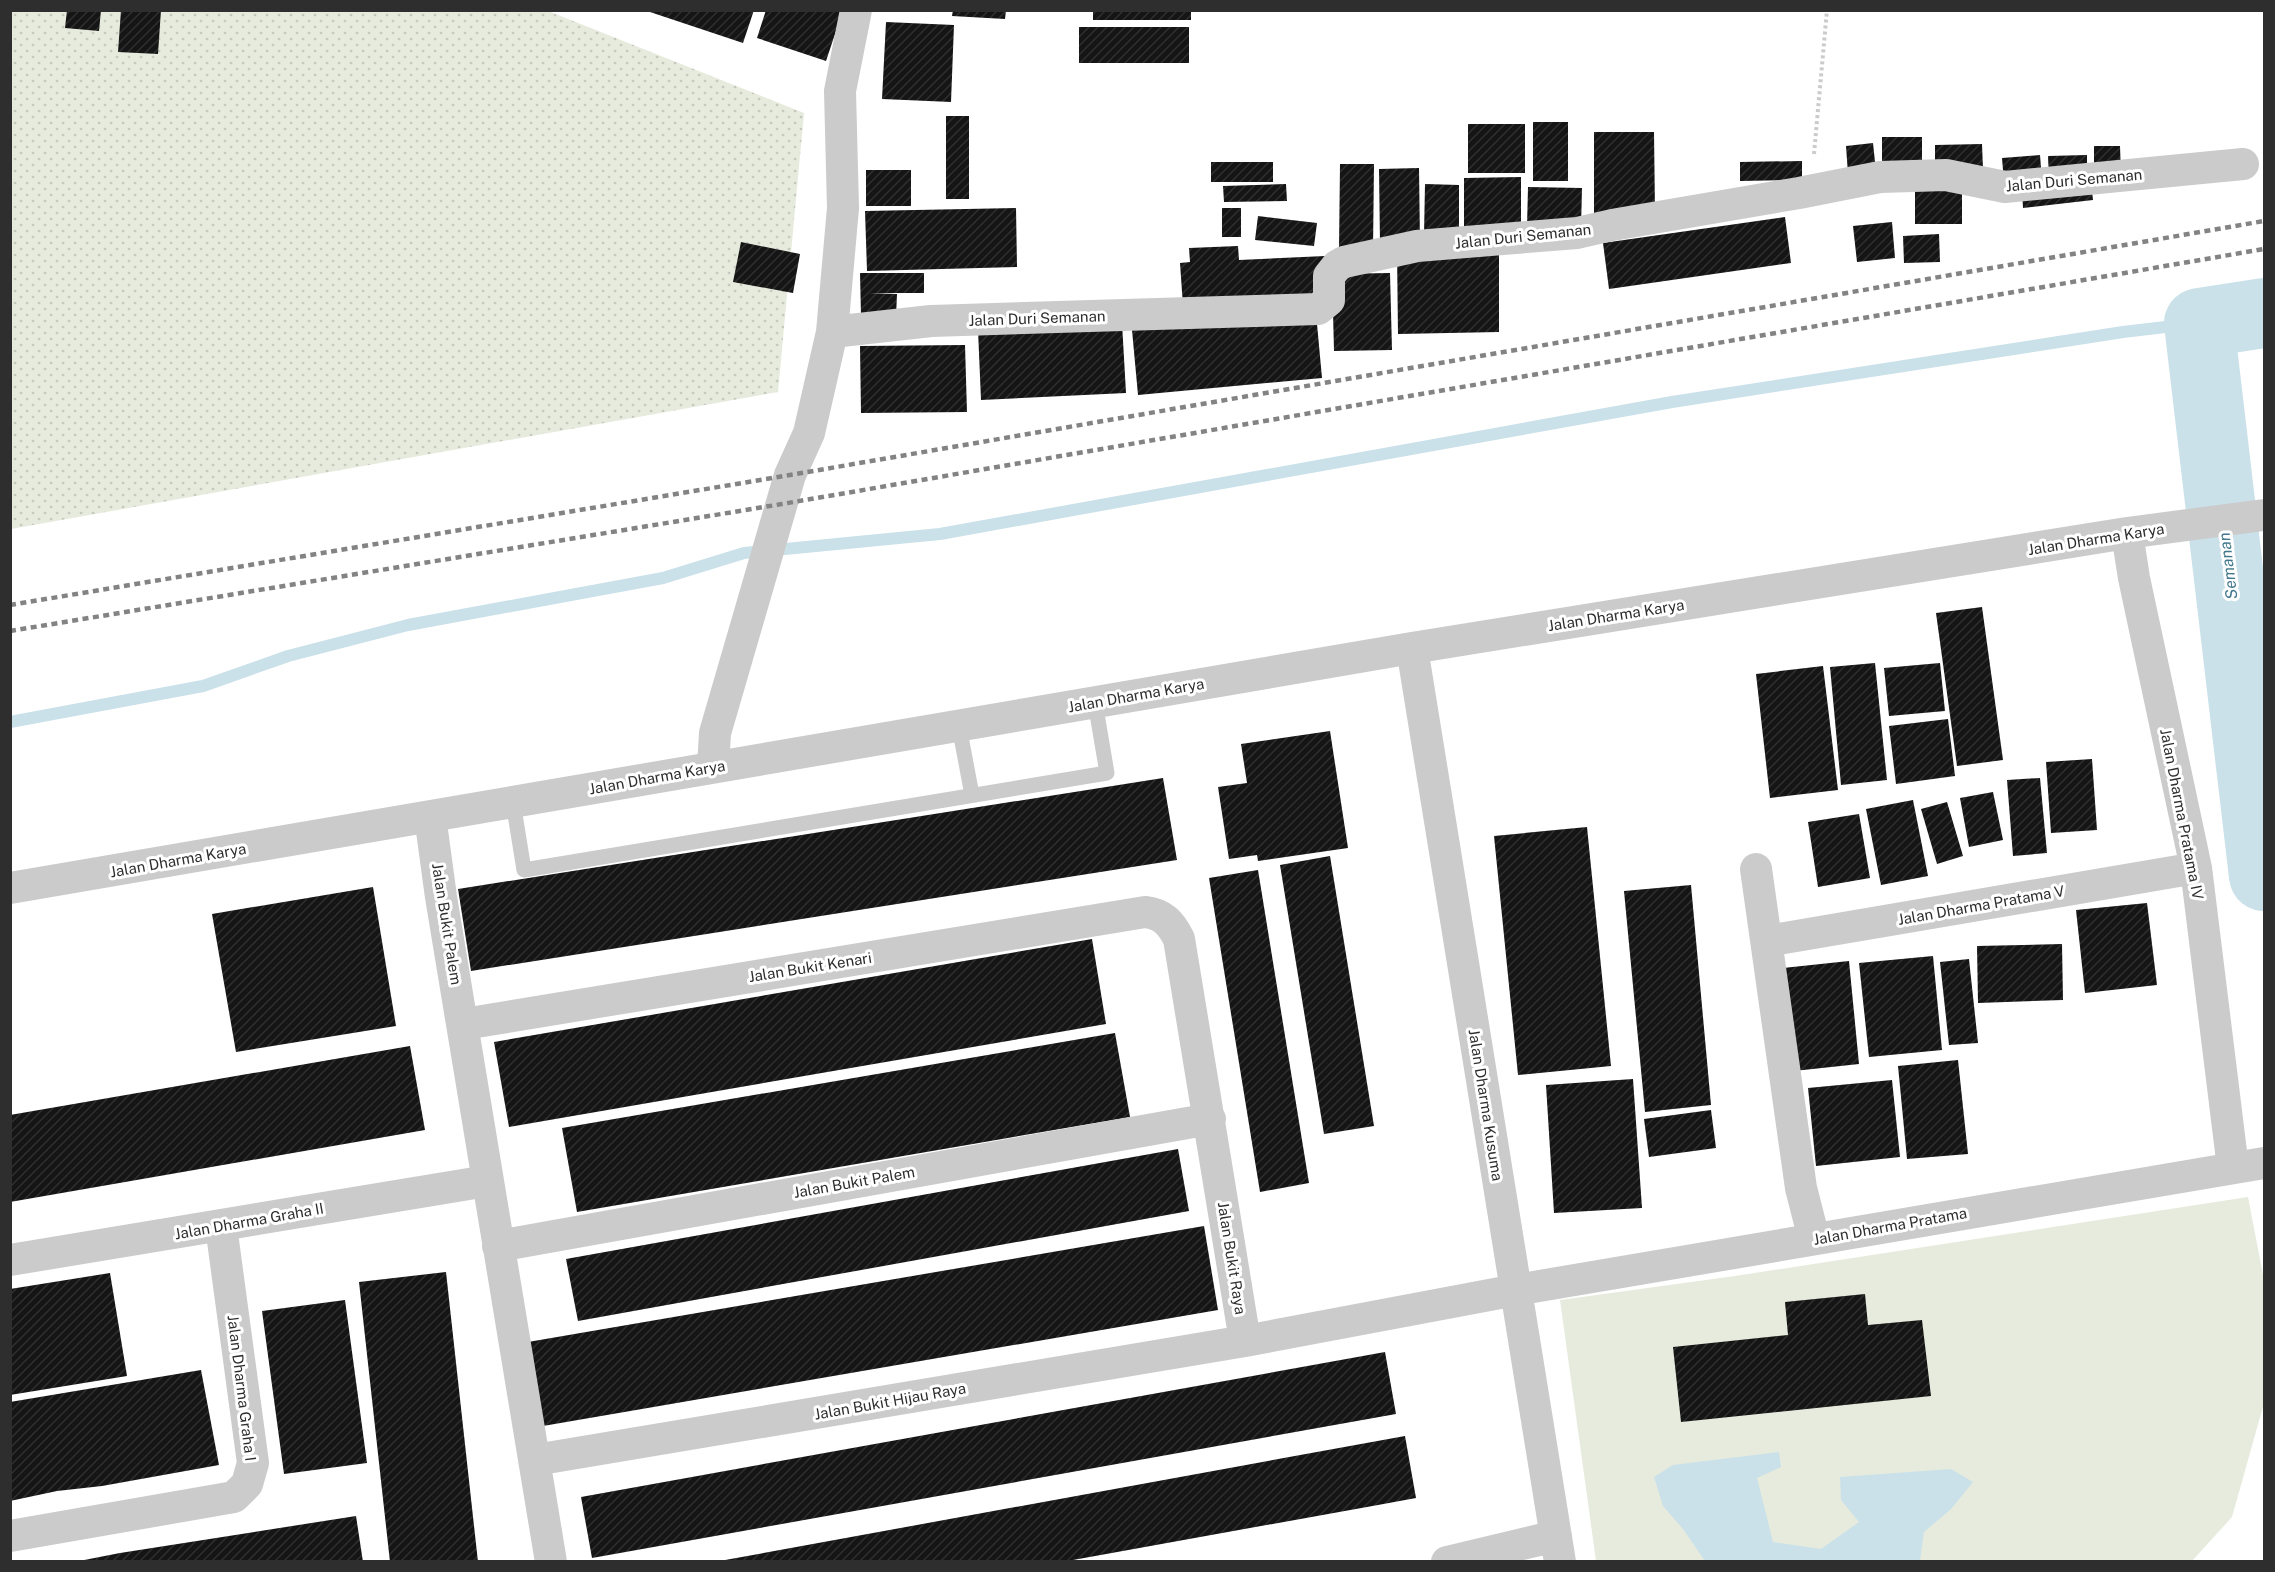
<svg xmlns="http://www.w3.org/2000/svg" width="2275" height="1572" font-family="'Public Sans',sans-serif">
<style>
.grass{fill:url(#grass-dots)}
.pitch{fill:#e6ebdd}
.water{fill:#cae1e9}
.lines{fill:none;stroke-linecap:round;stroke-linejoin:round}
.stream{stroke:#cae1e9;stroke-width:12}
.river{stroke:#cae1e9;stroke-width:70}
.building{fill:url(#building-hatch)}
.path{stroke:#cbcbcb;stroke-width:4;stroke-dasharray:3 3;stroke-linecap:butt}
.lane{stroke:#cbcbcb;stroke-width:15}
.street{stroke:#cbcbcb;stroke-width:32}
.rail{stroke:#838383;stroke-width:4.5;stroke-dasharray:6 4.5;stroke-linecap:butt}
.labels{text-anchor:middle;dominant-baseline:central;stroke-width:6;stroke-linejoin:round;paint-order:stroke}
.street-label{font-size:15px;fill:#2e2e2e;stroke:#fff}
.water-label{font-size:16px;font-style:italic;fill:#41778b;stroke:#fff}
</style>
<defs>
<pattern id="grass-dots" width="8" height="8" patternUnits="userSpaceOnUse" patternTransform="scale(1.5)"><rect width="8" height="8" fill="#e6ebdd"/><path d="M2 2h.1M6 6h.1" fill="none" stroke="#c6cabe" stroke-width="1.8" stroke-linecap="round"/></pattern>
<pattern id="building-hatch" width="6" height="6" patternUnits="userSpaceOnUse" patternTransform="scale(1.5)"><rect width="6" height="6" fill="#151515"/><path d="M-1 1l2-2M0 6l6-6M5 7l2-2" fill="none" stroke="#2f2f2f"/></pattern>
</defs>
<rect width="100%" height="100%" fill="#fff"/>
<path class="grass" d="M11 11H548L804 113 778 392 11 529Z"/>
<path class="pitch" d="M2248 1197 2264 1280V1403L2232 1517 2192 1561H1596L1560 1300 1735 1276Z"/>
<path class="water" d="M1779 1452 1781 1467 1757 1478 1773 1542 1821 1549 1859 1522 1841 1500 1840 1477 1951 1469 1973 1482 1951 1509 1924 1532 1920 1561H1705L1683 1529 1663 1506 1654 1477 1673 1465Z"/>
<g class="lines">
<path class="stream" d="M10 722 203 686 288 656 408 625 663 578 744 553 940 534 1672 402 2123 332 2199 323"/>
<path class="river" d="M2264 313 2199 323 2264 876"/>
</g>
<path class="building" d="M67 10H101L99 31 65 28Z
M121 10H161L158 54 118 52Z
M644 10H754L743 43Z
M766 10H843L826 61 757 38Z
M953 10H1006L1005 19 952 16Z
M1093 10H1191V20H1093Z
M886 22 954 25 951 102 882 99Z
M1079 27H1189V63H1079Z
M946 116H969V199H946Z
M1533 122H1568V181H1533Z
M1468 124H1525V173H1468Z
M1594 132H1654L1655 212 1594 213Z
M1882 137H1922V169H1882Z
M1873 143 1876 171 1848 174 1846 146Z
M1982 144 1983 169H1935V145Z
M2094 146H2120L2121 174 2094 175Z
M2040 155 2042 180 2004 182 2002 158Z
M2087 155V179L2049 180 2048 156Z
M1802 161V180L1740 181V162Z
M1211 162H1273V182H1211Z
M1340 164H1374L1373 250 1339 249Z
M1419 168 1420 243 1380 244 1379 169Z
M866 170H911V206H866Z
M1521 177V232H1464V178Z
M1915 183H1962V224H1915Z
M2091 183 2093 200 2023 208 2022 190Z
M1286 184 1287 201 1224 202 1223 186Z
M1425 184 1459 185V235H1424Z
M1528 187 1582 188 1581 228 1527 227Z
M1016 208 1017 267 867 271 865 211Z
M1222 208H1241V237H1222Z
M1258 216 1317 223 1314 246 1255 240Z
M1785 217 1791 263 1609 289 1603 243Z
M1892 222 1895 258 1857 262 1853 226Z
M1939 234 1940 262 1904 263 1903 236Z
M741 242 800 254 793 293 733 282Z
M1238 246 1239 260 1325 256 1327 299 1183 306 1180 263 1190 262 1189 248Z
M1499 250V332L1398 334 1397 251Z
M860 273H924V293H869L897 294 896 317 861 316Z
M1390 273 1392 350 1334 351 1332 274Z
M1316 313 1322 378 1138 395 1132 330Z
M1122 323 1126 393 981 400 978 330Z
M965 345 967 412 861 413 860 346Z
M1982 607 2003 760 1957 766 1936 613Z
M1875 663 1887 780 1841 785 1830 667Z
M1940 663 1945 711 1889 716 1884 668Z
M1823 666 1838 790 1770 798 1756 674Z
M1948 719 1955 776 1896 784 1889 726Z
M1330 731 1348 848 1258 861 1257 855 1229 859 1218 787 1247 783 1241 744Z
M2092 759 2097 830 2051 833 2046 762Z
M1163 778 1177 860 471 971 458 889Z
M2040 778 2047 853 2013 856 2007 780Z
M1993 792 2003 840 1969 847 1960 798Z
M1913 800 1928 876 1881 885 1866 809Z
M1947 802 1963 856 1937 864 1921 809Z
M1859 814 1870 878 1818 887 1808 822Z
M1587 827 1611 1066 1518 1075 1494 836Z
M1330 856 1374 1126 1324 1134 1280 865Z
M1258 870 1309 1183 1260 1192 1209 878Z
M1691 885 1711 1105 1645 1112 1624 891Z
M373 887 396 1026 236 1052 212 914Z
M2147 903 2157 985 2085 993 2076 910Z
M1092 939 1106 1024 509 1127 494 1042Z
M2062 944 2063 1000 1978 1003 1977 946Z
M1933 956 1942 1050 1869 1057 1859 963Z
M1969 959 1978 1043 1949 1045 1940 962Z
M1849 961 1859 1064 1794 1071 1783 968Z
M1115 1033 1130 1117 577 1212 562 1128Z
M410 1046 425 1130 10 1202V1115Z
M1958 1060 1968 1154 1907 1159 1898 1066Z
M1633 1079 1642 1208 1554 1213 1546 1085Z
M1892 1080 1900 1157 1816 1166 1808 1088Z
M1711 1110 1716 1148 1649 1157 1644 1119Z
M1178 1149 1189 1211 578 1321 566 1259Z
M1204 1226 1218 1310 543 1426 528 1342Z
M446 1272 478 1562H390L359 1282Z
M110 1273 127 1376 10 1395V1289Z
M1865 1294 1868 1325 1922 1320 1931 1396 1681 1422 1673 1347 1788 1335 1785 1302Z
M345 1300 367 1463 284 1474 262 1311Z
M1385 1352 1396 1414 592 1558 581 1497Z
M201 1370 219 1465 102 1486 57 1491 10 1501V1402Z
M1405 1436 1416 1498 1378 1505 1062 1562H714Z
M356 1516 363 1562H74L120 1553Z"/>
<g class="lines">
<path class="path" d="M1814 154 1827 10"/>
<path class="lane" d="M959 726 972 795
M513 802 524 870 1107 773 1095 702"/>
<path class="street" d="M832 332 931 321 1318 309 1329 300V276L1337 266 1344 262 1417 246 1577 233 1612 225 1799 193 1880 177 1946 175 2005 187 2243 164
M2127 533 2134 578 2196 868 2233 1168
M1412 648 1560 1562
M713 767 715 733 790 475 809 433 832 332 843 208 840 91 856 10
M430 816 441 897 551 1562
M1756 869 1801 1188 1814 1239
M10 888 1412 648 2127 533 2264 515
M1767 941 2196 868
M464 1024 1145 912C1163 914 1171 923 1179 939L1245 1341
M498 1246 1210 1119
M10 1260 487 1181
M535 1460 1245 1341 1516 1290 2264 1163
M10 1536 234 1497 247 1484 253 1463 221 1226
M1447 1562 1556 1536"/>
<path class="rail" d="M10 605 790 475 2264 221
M10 631 782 504 2264 249"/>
</g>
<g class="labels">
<g class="street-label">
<text transform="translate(2074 180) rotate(-5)">Jalan Duri Semanan</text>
<text transform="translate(1523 236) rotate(-6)">Jalan Duri Semanan</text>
<text transform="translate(1037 318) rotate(-2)">Jalan Duri Semanan</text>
<text transform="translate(2096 539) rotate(-9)">Jalan Dharma Karya</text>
<text transform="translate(1616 615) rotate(-9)">Jalan Dharma Karya</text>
<text transform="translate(1136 695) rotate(-10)">Jalan Dharma Karya</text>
<text transform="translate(657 777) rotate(-10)">Jalan Dharma Karya</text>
<text transform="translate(2182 814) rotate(79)">Jalan Dharma Pratama IV</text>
<text transform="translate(178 860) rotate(-10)">Jalan Dharma Karya</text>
<text transform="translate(1981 905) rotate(-10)">Jalan Dharma Pratama V</text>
<text transform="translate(447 924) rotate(81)">Jalan Bukit Palem</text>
<text transform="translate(810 967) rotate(-9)">Jalan Bukit Kenari</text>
<text transform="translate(1486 1105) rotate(81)">Jalan Dharma Kusuma</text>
<text transform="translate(854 1182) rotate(-10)">Jalan Bukit Palem</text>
<text transform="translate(249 1221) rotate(-10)">Jalan Dharma Graha II</text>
<text transform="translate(1890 1226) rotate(-10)">Jalan Dharma Pratama</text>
<text transform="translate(1232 1258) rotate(81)">Jalan Bukit Raya</text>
<text transform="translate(242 1388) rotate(83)">Jalan Dharma Graha I</text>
<text transform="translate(890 1401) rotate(-10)">Jalan Bukit Hijau Raya</text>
</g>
<g class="water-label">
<text transform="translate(2228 566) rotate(-97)">Semanan</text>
</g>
</g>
<rect width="2275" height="1572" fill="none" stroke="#2e2e2e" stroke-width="24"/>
</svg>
